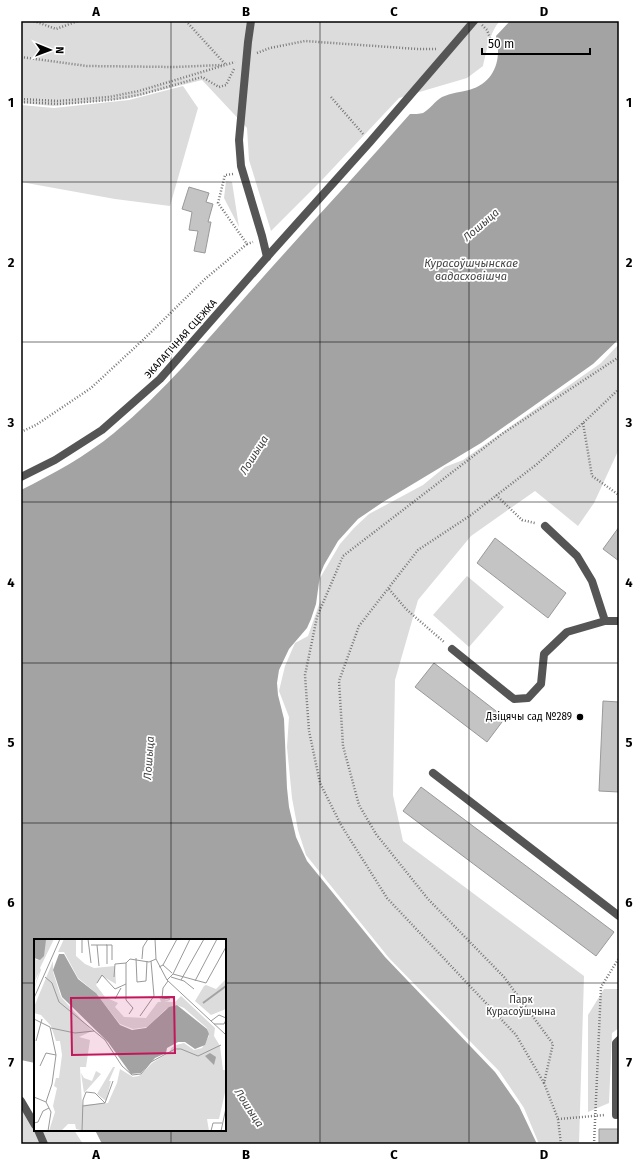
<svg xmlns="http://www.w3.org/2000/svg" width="640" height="1165" font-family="'Fira Sans',sans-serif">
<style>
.green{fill:#dcdcdc}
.water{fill:#a3a3a3}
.building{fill:#c4c4c4;stroke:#999}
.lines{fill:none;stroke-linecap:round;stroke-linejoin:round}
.path{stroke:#777;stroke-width:2.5;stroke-dasharray:1 2;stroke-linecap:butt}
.service{stroke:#555;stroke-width:8}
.pedestrian{stroke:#555;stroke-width:8}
.grid{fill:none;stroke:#000;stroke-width:1;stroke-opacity:0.55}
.poi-dot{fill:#000;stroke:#fff;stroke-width:1.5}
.labels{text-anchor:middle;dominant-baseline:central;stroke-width:3.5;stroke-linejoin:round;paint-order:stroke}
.street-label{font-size:10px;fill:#000;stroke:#fff}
.poi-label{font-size:10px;fill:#000;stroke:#fff;text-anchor:end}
.park-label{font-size:10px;fill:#333;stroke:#fff}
.water-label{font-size:11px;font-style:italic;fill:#444;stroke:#fff}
.inset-river{fill:none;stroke:#a3a3a3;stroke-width:2}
.inset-road{fill:none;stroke:#999;stroke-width:1}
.view{fill:#c2185b;fill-opacity:0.15;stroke:#c2185b;stroke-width:2}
.inset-edge{fill:none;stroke:#000;stroke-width:2}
.neatline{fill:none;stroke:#000;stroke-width:1.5}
.grid-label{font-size:13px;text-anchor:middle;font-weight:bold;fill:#000}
</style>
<rect width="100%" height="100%" fill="#fff"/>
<path class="green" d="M21 21H500C490 31 486 53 483 66L467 78 399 98 321 181 271 231 249 160 247 128 202 80 126 99 53 106 21 103Z
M183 86 198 108 170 206 115 199 21 182V105L54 108 129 100Z
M226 181 232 182 239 227 224 198Z
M619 344V449L594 503 578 526 535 491 471 536 418 600 395 680 393 795 403 841 584 976 579 1144H539L524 1108 499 1071 389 958 306 855 298 830 292 798 287 747 289 717 279 691 285 666 295 643 308 636 321 599 320 578 340 544 354 528 369 514 423 485 445 467 463 460 601 363Z
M467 576 504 607 469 647 433 615Z
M604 989H619V1028L612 1033 609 1103 588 1112V1015Z
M21 1112 35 1114V1130H74L83 1144H21Z"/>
<path class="water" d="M510 21H619V339L593 364 481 443 383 502 358 519 338 541 324 565 320 575 316 604 311 619 307 628 289 649 279 670 277 683 278 695 284 719 287 788 289 807 296 837 307 861 385 957 495 1072 519 1106 537 1144H102L95 1130H225V940H35V1063L21 1060V490C53 474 86 456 114 433 164 392 205 342 248 294 302 233 357 174 410 114 414 114 420 114 423 113 429 110 435 101 442 97 451 93 460 92 469 90 495 83 502 59 496 36Z"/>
<path class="building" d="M189 187 209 193 206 202 213 204 208 222H211L205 253 194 251 198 231 189 230 192 212 182 209Z
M619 527V561L603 549Z
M495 538 566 593 548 618 477 563Z
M434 663 505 718 487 742 415 687Z
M603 701 619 702V792L599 791Z
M421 787 614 932 596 956 403 811Z
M599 1129H619V1144H599Z"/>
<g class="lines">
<path class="path" d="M34 21 56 29 78 21
M186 21 226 65
M482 25 487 30 492 43
M257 53 270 48 305 41 417 49H436
M21 57 87 66 175 67 222 65
M331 97 363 134
M21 99 58 101 109 97 139 91 235 62
M21 102 59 104 109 100 139 95 202 77 219 87 226 85 234 69
M233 174 225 175 218 203 247 244 253 242
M583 423 592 476 619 495
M21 432 36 425 91 388 144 339 205 279 247 244
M496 495 522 520 535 523
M389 589 406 609 444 642
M544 1083 516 1035 387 898 341 825 320 783 309 731 305 675 317 617 343 556 502 434 619 357
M558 1119 605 1115
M561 1144 558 1119 544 1083 553 1044 504 977 428 899 376 834 359 805 343 746 339 681 359 626 418 550 471 515 537 464 583 423 619 389
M594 1144 601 987 619 958"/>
<path class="service" d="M251 21 248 42 239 140 241 166 262 236 267 257
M545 526 577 556 592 581 605 621
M452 649 514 699 528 698 541 684 544 654 567 632 605 621H619
M433 773 619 916
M616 1115V1043L619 1040"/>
<path class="pedestrian" d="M21 477 55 460 102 430 160 379 267 257 370 142 474 21
M21 1101 35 1125
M38 1130 44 1144"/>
</g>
<path class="grid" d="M171 21V940M320 21V1144M469 21V1144M21 182H619M21 342H619M21 502H619M21 663H619M21 823H619M21 983H35M225 983H619M171 1130V1144"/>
<circle class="poi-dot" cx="580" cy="717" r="4"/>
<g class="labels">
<g class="street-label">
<text transform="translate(181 339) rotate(-48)">ЭКАЛАГІЧНАЯ СЦЕЖКА</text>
</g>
<g class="poi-label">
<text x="572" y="717">Дзіцячы сад №289</text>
</g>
<g class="park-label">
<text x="521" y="1000">Парк<tspan x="521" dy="12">Курасоўшчына</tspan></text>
</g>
<g class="water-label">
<text transform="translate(481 225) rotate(-41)">Лошыца</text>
<text x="471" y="263">Курасоўшчынскае<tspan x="471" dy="13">вадасховішча</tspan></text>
<text transform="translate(254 455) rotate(-58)">Лошыца</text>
<text transform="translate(149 758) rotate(-86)">Лошыца</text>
<text transform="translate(249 1108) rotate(57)">Лошыца</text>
</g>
</g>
<g transform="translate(34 939)">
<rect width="192" height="192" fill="#fff"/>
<path d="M12 0H20L6 29 7 31 0 50 5 33 0 44V19L3 21 9 15ZM30 0H42V17L51 25 60 29 81 27 82 45 68 37 62 46 71 58 84 64 81 68 90 78 112 79 124 63H127L125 58 136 62 130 63H141L147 57 181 89 180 97 186 107 189 131H192V149L185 180H173L175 192H50L42 190 41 185H34L27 192H15L21 173 19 167 23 149 20 147 22 139H25L28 116 26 102H22L17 87 7 76 0 74V68L19 22V33L27 58 58 92 45 98 56 101 52 128H46L48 166 74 164 83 144 86 130 99 138 105 137 118 124 136 113 137 109 142 106 150 104 160 111 168 109 175 97 173 89 150 69 143 66 132 70 113 88 99 90 86 85 61 53 44 39 30 13H24ZM192 40V70L177 76 161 62 170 47 172 46 182 50ZM79 128H81L75 142H77L72 162 63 155ZM62 132 67 135 50 154 47 134 50 139 58 142Z" fill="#dcdcdc"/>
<path d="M0 0 12 1 10 17 6 21 0 19ZM25 15H30L44 40 62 54 86 86 98 91 112 89 135 68 143 66 173 90 175 95 171 106 161 110 151 103H144L133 109 132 114 121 119 107 134 97 135 74 103 28 58 19 31ZM176 114 182 118 180 126 171 117Z" fill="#a3a3a3"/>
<path class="inset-river" d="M169 64 192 47"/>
<path class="inset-road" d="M54 0 57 24M121 0 122 20 133 41 191 95M57 6H73V25M63 6 65 27M72 6H78V21M48 14V0M102 19 103 43 112 42 113 22M108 20 109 8 114 0M92 24V61L99 69 95 75M129 26 138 34M125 28 129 26 143 0M139 35 156 0M11 38 18 44 25 63 71 101 88 127 98 136 107 135 117 123 141 110H147L164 117 187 106M80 38 81 25 92 24 96 20 115 23 122 20M137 38 150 42 160 50M133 41 139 35 172 44 192 8M147 41 170 0M134 42 129 49 128 59 136 60M161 42 183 0M63 44 68 36 81 50 92 45M0 59 26 0M81 60 87 49M106 77 120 57 117 22M0 80 16 88 22 116 18 145 12 163 17 173 14 192M177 82 185 76 192 79M180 85H190L192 81M17 89 41 94 60 92M2 102 8 80M6 127 12 114 22 116M0 158 12 163M49 167 71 164 79 142M0 184 4 183 9 172 15 169M48 192 49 161 52 153 61 154 71 164M177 192 179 184H188M187 192 192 169"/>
<path class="view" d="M140 58 141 114 38 116 37 59Z"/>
<rect width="192" height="192" class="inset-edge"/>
</g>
<rect width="640" height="1165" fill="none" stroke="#ffffff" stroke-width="44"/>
<g transform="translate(50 50) rotate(91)" stroke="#ffffff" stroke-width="3" paint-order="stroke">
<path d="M0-3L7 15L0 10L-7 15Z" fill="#000000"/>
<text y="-6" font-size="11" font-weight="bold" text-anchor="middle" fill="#000000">N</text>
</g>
<path d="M482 48v6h108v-6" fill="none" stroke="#000000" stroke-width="2"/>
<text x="488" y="48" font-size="12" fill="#000000" stroke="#ffffff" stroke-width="3" paint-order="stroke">50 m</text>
<rect x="22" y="22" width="596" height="1121" class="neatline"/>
<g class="grid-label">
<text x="96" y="16">A</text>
<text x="246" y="16">B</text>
<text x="394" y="16">C</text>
<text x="544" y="16">D</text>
<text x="11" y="107">1</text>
<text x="629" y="107">1</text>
<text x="11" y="267">2</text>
<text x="629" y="267">2</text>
<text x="11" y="427">3</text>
<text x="629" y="427">3</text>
<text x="11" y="587">4</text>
<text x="629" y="587">4</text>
<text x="11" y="747">5</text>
<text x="629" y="747">5</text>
<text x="11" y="907">6</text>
<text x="629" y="907">6</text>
<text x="11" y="1067">7</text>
<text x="629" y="1067">7</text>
<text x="96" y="1159">A</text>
<text x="246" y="1159">B</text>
<text x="394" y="1159">C</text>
<text x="544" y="1159">D</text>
</g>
</svg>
